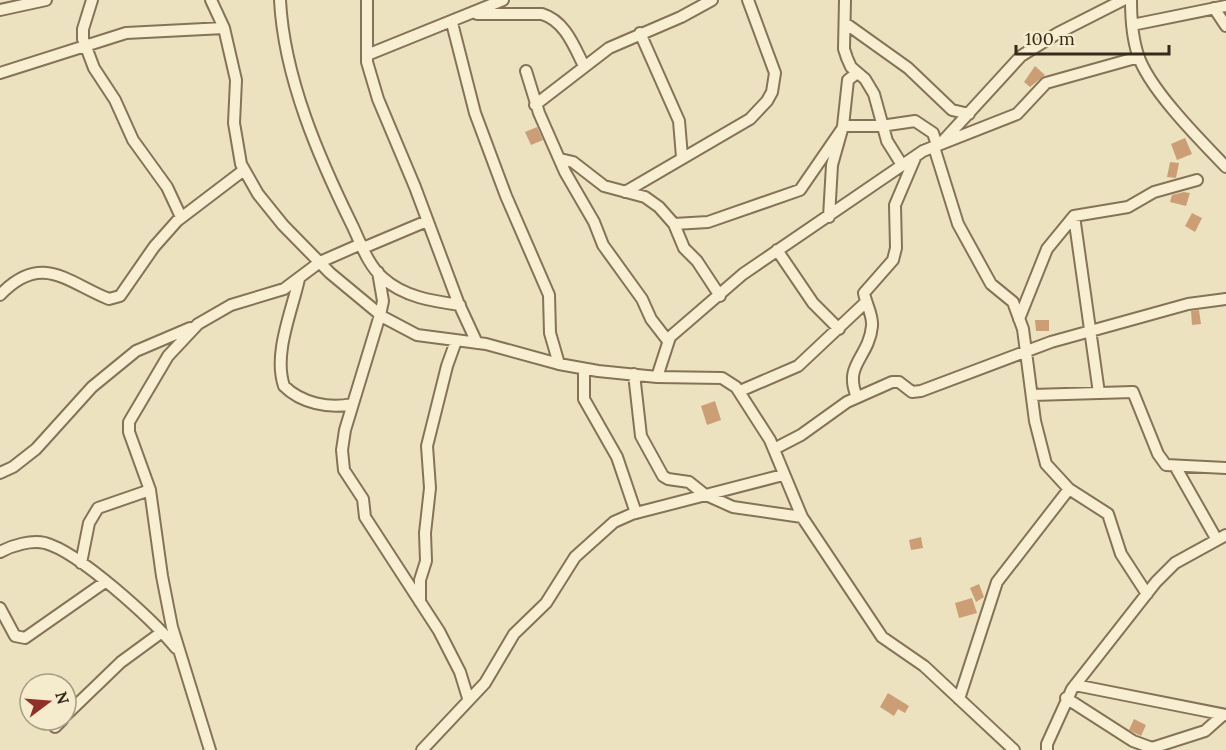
<svg xmlns="http://www.w3.org/2000/svg" width="1226" height="750" font-family="Lora,serif">
<style>
.building{fill:#cb9e75}
.lines{fill:none;stroke-linecap:round;stroke-linejoin:round}
.minor-casing{stroke:#857358;stroke-width:14}
.minor{stroke:#f8efd2;stroke-width:10}
</style>
<rect width="100%" height="100%" fill="#ede2bf"/>
<path class="building" d="M1035 66 1045 75 1030 87 1024 82Z
M537 127 543 140 531 145 525 132Z
M1185 138 1192 154 1177 160 1171 144Z
M1170 162 1179 163 1176 178 1167 177Z
M1184 192 1190 193 1186 206 1170 202 1172 195Z
M1192 213 1202 218 1195 232 1185 226Z
M1199 310 1201 324 1192 325 1191 311Z
M1035 320H1049V331H1036Z
M715 401 721 420 707 425 701 406Z
M921 537 923 548 911 550 909 540Z
M979 584 984 597 976 602 970 588Z
M972 598 977 613 959 618 955 603Z
M888 693 909 706 905 713 898 709 894 716 880 707Z
M1134 719 1146 725 1141 736 1129 730Z"/>
<g class="lines">
<g class="minor-casing">
<path id="minor" d="M92 0 83 29V39L94 68 115 100 133 140 167 187 181 217
M211 0 224 28 236 80 234 123 241 164 258 194 283 225 330 273 383 317 417 335 486 344 559 364 598 371 657 377 722 378 736 387 770 440 802 517 882 637 924 666 1014 750
M280 0C284 78 319 158 353 227 361 244 368 265 383 278 404 297 432 301 460 305
M367 0V62L378 99 415 187 458 302 477 343
M845 0 844 49 847 58 851 67 865 79 874 94 887 141 902 165
M1131 0C1131 18 1132 37 1138 55 1149 89 1200 140 1226 167
M1214 8 1226 26
M0 10 46 0
M477 14H542C565 21 574 46 584 66
M452 23 475 113 506 196 549 295 550 333 559 364
M845 23 908 68 952 110 969 114
M1132 25 1226 6
M640 33 679 121 682 157
M367 55 503 0
M526 71 539 113 565 172 594 222 603 245 642 299 651 319 668 341
M0 73 126 33 224 28
M535 105 609 48 681 17 712 0
M843 126H881L915 121 933 133 937 145
M944 140 1021 56 1058 33 1123 0
M934 147 958 224 991 284 1013 302 1023 329 1035 421 1046 464 1069 489 1108 514 1121 554 1147 594
M560 159 573 162 604 186 645 197 659 207 674 224 684 248 697 261 720 296
M625 192 750 119 767 101 772 92 775 73 748 0
M1074 216 1099 393
M829 217 832 165 843 126 848 80 857 73
M674 224 708 222 800 190 842 129
M363 248 427 221
M777 250 813 303 839 329
M378 272 383 301 380 315 345 430 342 450 344 470 363 499 365 517 439 631 460 672 468 698
M299 279C292 311 273 354 284 386 301 403 329 409 352 404
M0 295C42 251 68 283 109 299L120 296 154 247 177 221 244 170
M1019 319 1047 249 1074 216 1128 207 1154 192 1197 180
M584 369V399L617 457 636 513
M634 374 641 436 663 476 668 479 689 482 704 494 733 507 802 517
M657 377 670 337 743 274 923 151 1017 114 1046 83 1139 57
M740 391 798 366 866 302
M1032 395 1133 392 1158 454 1166 465 1226 468
M857 397C843 364 869 358 872 326 873 315 866 304 864 293L893 260 896 248 895 205 915 158
M774 449 801 435 847 402 892 382H899L912 392 921 391 1051 342 1188 304 1226 299
M1175 466 1217 540
M0 473 13 467 36 449 92 387 136 351 190 328
M0 552C13 545 31 540 45 543 79 552 153 620 176 648
M81 563 89 523 98 508 150 490
M420 602V580L426 561 425 533 430 488 427 446 447 366 456 341
M0 608 15 636 25 638 105 582
M1075 685 1226 715
M1066 698 1133 741 1152 748 1205 731 1223 715
M959 699 997 582 1069 489
M66 715 121 662 162 632
M55 727 62 720
M210 750 172 627 162 576 150 490 129 432V422L168 356 198 324 231 305 284 289 320 262 361 244
M422 750 485 683 514 634 546 603 575 557 614 522 632 514 783 475
M1047 750V744L1072 689 1156 582 1175 563 1226 535"/>
</g>
<use href="#minor" class="minor"/>
</g>
<g transform="translate(48 702) rotate(74)"><circle r="28" fill="#f5ecce" stroke="#a89e87" stroke-width="1.5"/>
<path d="M0-4.5L10 22L0 15L-10 22Z" fill="#942f28"/>
<text y="-9" font-size="16" font-weight="bold" text-anchor="middle" fill="#352a1c">N</text>
</g>
<path d="M1016 45v9h153v-9" fill="none" stroke="#352a1c" stroke-width="3"/>
<text x="1025" y="45" font-size="18" fill="#352a1c" stroke="#f5ecce" stroke-width="4.5" paint-order="stroke">100 m</text>
</svg>
